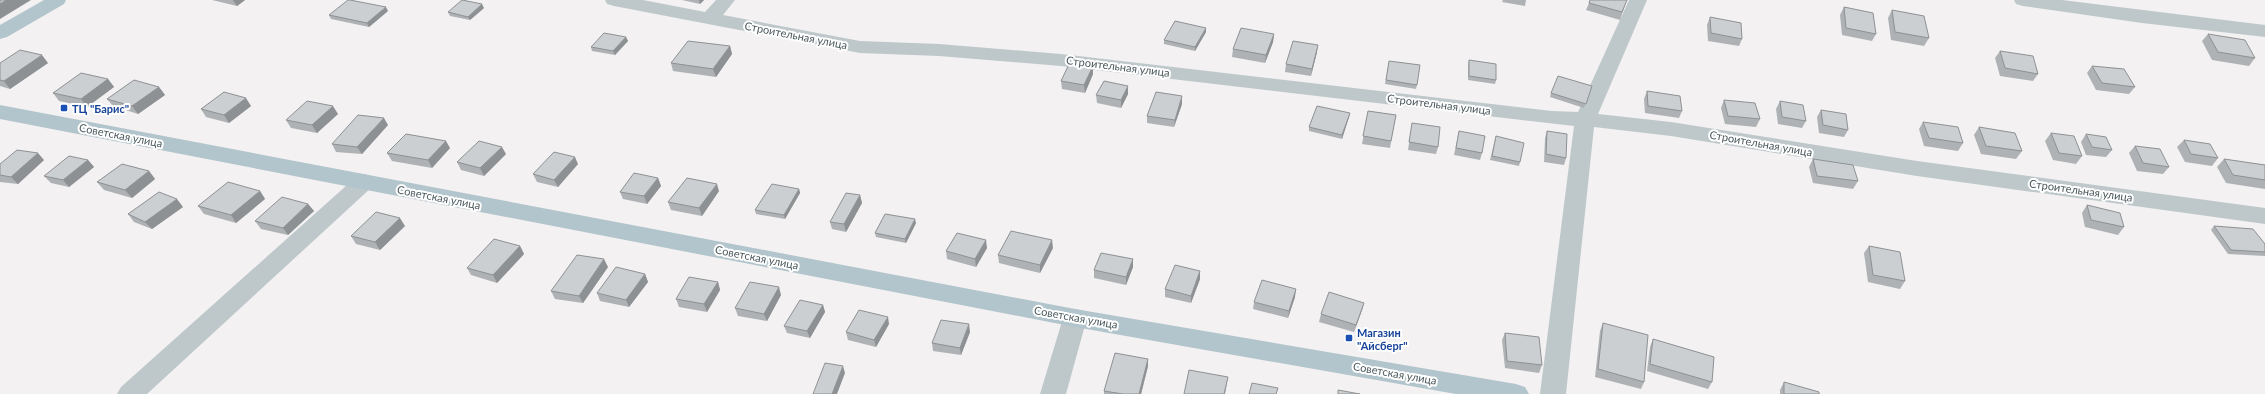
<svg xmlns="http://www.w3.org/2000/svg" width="2265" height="394" font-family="Lato,sans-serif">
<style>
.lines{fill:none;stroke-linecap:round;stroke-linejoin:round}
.minor{fill:#bec8cb;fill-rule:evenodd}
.major{fill:#b3c5cc;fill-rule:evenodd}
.wall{fill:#afb2b5}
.shaded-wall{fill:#8e9193}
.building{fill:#cbcfd2;stroke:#8e9193}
.transit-dot{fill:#1a4fb4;stroke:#fff;stroke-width:1.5}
.labels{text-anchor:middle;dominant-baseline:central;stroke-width:4;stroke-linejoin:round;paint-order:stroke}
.street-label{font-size:11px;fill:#4a585c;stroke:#fff}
.transit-label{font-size:11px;font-weight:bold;fill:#164399;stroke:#fff;text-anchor:start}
</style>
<rect width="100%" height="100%" fill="#f3f1f1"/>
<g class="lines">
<path class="minor" d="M605 0H643L705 12 716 0H735L723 15 860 41 939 44 1061 54 1552 111 1578 112 1629 0H1647L1598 114 1671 122 1917 161 2265 208V224L1917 176 1671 136 1594 127 1566 394H1540L1574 126 1061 66 939 56 860 53 614 6 607 4Z
M2014 0H2062L2265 25V37L2142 23 2023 6 2016 4Z
M364 174 372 177 375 182 372 187 147 394H117L121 387 356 177Z
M1075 309 1084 311 1087 318 1066 394H1040L1063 318 1066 311Z"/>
<path class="major" d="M44 0H66L64 4 7 37 0 39V25Z
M0 105 1075 309 1516 384 1525 387 1529 394H1456L1075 327 0 119Z"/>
</g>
<path class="wall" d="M212 0H245L237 6Z
M682 0H704L700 4Z
M1503 0H1526L1525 6 1502 2Z
M1627 0 1620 20 1586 10 1589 3Z
M1844 7 1876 34 1872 41 1842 35 1840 15Z
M484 8 470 20 450 16 448 12Z
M1892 10 1929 38 1924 46 1891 40 1888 18Z
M388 11 369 27 331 19 329 15Z
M1710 17 1742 39 1739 46 1708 41 1707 25Z
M1206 32 1195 51 1164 44V40Z
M1274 34 1273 42 1265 63 1232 57 1233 49Z
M2208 34 2255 58 2249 66 2212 60 2202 41Z
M626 37 628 41 615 55 592 51 591 47Z
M730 46 732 54 716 77 673 71 671 63Z
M2000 51 2038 74 2033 81 2000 76 1995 58Z
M1317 52 1311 76 1285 72 1286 64Z
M1469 60 1496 80 1495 84 1468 80V64Z
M1389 61 1417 85 1416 89 1385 84Z
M0 63H48L10 89 0 86Z
M2092 66 2135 87 2129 94 2096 90 2087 73Z
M1093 74 1085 93 1062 89 1061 81Z
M108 79 114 87 87 107 59 101 53 93Z
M1128 86V94L1121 108 1097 103 1096 95Z
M1592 86 1584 108 1550 97 1551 93Z
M159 87 165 95 138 114 113 106 107 99Z
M1647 91 1682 111 1679 118 1645 113 1644 99Z
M1724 100 1760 119 1756 127 1725 124 1721 108Z
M1780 101 1806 121 1802 128 1778 124 1776 109Z
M1182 104 1174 127 1147 123V116Z
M251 106 229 123 206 117 201 109Z
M1821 110 1848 130 1844 137 1819 133 1817 117Z
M1368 111 1396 115 1390 148 1362 144Z
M1350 113 1349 117 1342 139 1309 131V127Z
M338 114 317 133 291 128 286 120Z
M1923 122 1963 143 1958 151 1924 146 1919 129Z
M1412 123 1438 147 1436 154 1408 150Z
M388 125 362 154 336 152 332 144Z
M1979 127 2022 151 2016 159 1981 154 1974 135Z
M1459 131 1482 153 1480 160 1454 155Z
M1547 131 1566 158 1564 165 1544 162 1545 138Z
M2051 133 2082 156 2076 164 2053 160 2045 141Z
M2086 134 2112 150 2106 157 2086 155 2081 142Z
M1496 136 1520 162 1519 166 1490 160Z
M2184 140 2218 158 2212 166 2185 162 2177 147Z
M2135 146 2169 167 2163 174 2137 171 2129 153Z
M450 148 432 168 392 161 387 153Z
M506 154 484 176 461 170 457 162Z
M1813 159 1858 181 1853 189 1813 183 1809 167Z
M2224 159 2265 165V189L2226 183 2217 167Z
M44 160 18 184 0 182V164Z
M88 160 94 167 69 187 51 183 44 176Z
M578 164 558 187 537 182 533 174Z
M149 171 155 179 132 198 104 190 97 182Z
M658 178 661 186 647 204 623 199 620 192Z
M799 189 800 193 785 219 756 214 755 210Z
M260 191 265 199 236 223 204 214 198 206Z
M719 191 702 216 671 210 668 202Z
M860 195 862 203 846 232 832 229 830 222Z
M308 204 314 211 288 235 261 229 255 221Z
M2087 205 2124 227 2118 235 2085 227 2082 213Z
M183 207 152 229 134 222 128 214Z
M916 223 906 243 876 237 875 233Z
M405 226 380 250 356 244 351 236Z
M2214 226 2265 244V256L2228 254 2211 230Z
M520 246 524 254 497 283 471 275 467 268Z
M1869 246 1905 281 1900 289 1868 282 1864 253Z
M987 248 976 267 947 259 946 251Z
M1053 248 1040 273 999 263 998 255Z
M608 267 583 303 555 299 551 291Z
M1133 267 1126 285 1094 278V270Z
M1200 271V279L1191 303 1165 297V289Z
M645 274 648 282 629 307 600 301 597 293Z
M718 282 720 290 707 312 679 307 676 299Z
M781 295 767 321 738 316 735 308Z
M1295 297 1288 318 1253 309 1254 302Z
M1364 303 1362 310 1354 332 1319 322 1321 314Z
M823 305 825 312 810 338 787 333 784 326Z
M1603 323 1644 382 1641 389 1595 377 1600 331Z
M889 324 876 347 848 340 846 332Z
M970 332 961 355 933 351 932 343Z
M1505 333 1542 365 1539 373 1505 368 1502 340Z
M1653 339 1712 382 1708 389 1647 371 1650 347Z
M1148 359V366L1141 394H1104V391Z
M1784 382 1819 394H1780V390Z"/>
<path class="shaded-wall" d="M6 0H31L0 19V4Z
M233 0H245L237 6Z
M699 0H704L700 4Z
M482 4 484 8 470 20 468 17Z
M386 7 388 11 369 27 367 23Z
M1206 28V32L1195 51V47Z
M1274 34 1273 42 1265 63 1266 55Z
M626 37 628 41 615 55 613 51Z
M1318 45 1317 52 1311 76 1312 69Z
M730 46 732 54 716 77 713 69Z
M42 55 48 63 10 89 4 81Z
M1093 66V74L1085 93 1084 85Z
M108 79 114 87 87 107 81 99Z
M1128 86V94L1121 108V100Z
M159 87 165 95 138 114 132 106Z
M1182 96V104L1174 127 1175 120Z
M246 98 251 106 229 123 224 115Z
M333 106 338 114 317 133 312 125Z
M1350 113 1349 117 1342 139V135Z
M384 118 388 125 362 154 357 147Z
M446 141 450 148 432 168 428 160Z
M502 147 506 154 484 176 480 168Z
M38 153 44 160 18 184 11 177Z
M575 157 578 164 558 187 554 180Z
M88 160 94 167 69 187 63 180Z
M149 171 155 179 132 198 125 190Z
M658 178 661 186 647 204 644 196Z
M717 184 719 191 702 216 699 208Z
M799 189 800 193 785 219 784 215Z
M260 191 265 199 236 223 231 215Z
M860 195 862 203 846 232 844 224Z
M177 199 183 207 152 229 145 222Z
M308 204 314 211 288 235 283 228Z
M400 218 405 226 380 250 375 242Z
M915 219 916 223 906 243 905 239Z
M986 240 987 248 976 267 975 259Z
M1052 240 1053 248 1040 273V265Z
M520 246 524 254 497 283 493 275Z
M604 259 608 267 583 303 579 296Z
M1133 259V267L1126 285V277Z
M1200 271V279L1191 303V296Z
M645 274 648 282 629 307 626 300Z
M718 282 720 290 707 312 704 304Z
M779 287 781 295 767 321 764 314Z
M1296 289 1295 297 1288 318 1289 311Z
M1364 303 1362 310 1354 332 1356 325Z
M823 305 825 312 810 338 807 331Z
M888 317 889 324 876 347 874 340Z
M969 324 970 332 961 355 960 348Z
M1148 359V366L1141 394H1139Z
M843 366 845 373 837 394H832Z
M1228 377 1225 394H1224Z"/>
<path class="building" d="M0 0H6L0 4Z
M348 0H350L386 7 367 23 329 15Z
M462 0 482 4 468 17 448 12Z
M1590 0H1627L1622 12 1589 3Z
M1844 7 1873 13 1876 34 1846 28Z
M1892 10 1924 16 1929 38 1895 32Z
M1710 17 1741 23 1742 39 1711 33Z
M1175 21 1206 28 1195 47 1164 40Z
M1241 28 1274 34 1266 55 1233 49Z
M604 33 626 37 613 51 591 47Z
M2208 34 2245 40 2255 58 2218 52Z
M688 41 730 46 713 69 671 63Z
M1293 41 1318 45 1312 69 1286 64Z
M20 50 42 55 4 81 0 80V63Z
M2000 51 2033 56 2038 74 2005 68Z
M1469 60 1496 64V80L1469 76Z
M1389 61 1420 65 1417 85 1386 80Z
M1070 62 1093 66 1084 85 1061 81Z
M2092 66 2124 69 2135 87 2102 83Z
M81 73 108 79 81 99 53 93Z
M1558 76 1592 86 1586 104 1551 93Z
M134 80 159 87 132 106 107 99Z
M1104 81 1128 86 1121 100 1096 95Z
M1647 91 1680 96 1682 111 1648 106Z
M224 92 246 98 224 115 201 109Z
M1156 92 1182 96 1175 120 1147 116Z
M1724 100 1755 103 1760 119 1728 116Z
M307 101 333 106 312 125 286 120Z
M1780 101 1803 105 1806 121 1782 117Z
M1317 106 1350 113 1342 135 1309 127Z
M1821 110 1846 114 1848 130 1823 125Z
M1368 111 1396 115 1391 141 1363 136Z
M358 115 384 118 357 147 332 144Z
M1923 122 1958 127 1963 143 1929 138Z
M1412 123 1440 127 1438 147 1409 142Z
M1979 127 2015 133 2022 151 1986 146Z
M1459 131 1485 136 1482 153 1456 148Z
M1547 131 1567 134 1566 158 1546 154Z
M2051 133 2074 136 2082 156 2059 153Z
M406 134 446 141 428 160 387 153Z
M2086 134 2106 137 2112 150 2092 147Z
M1496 136 1524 143 1520 162 1492 156Z
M2184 140 2210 144 2218 158 2191 154Z
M479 141 502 147 480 168 457 162Z
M2135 146 2160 149 2169 167 2143 163Z
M17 150 38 153 11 177 0 175V164Z
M554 152 575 157 554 180 533 174Z
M69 156 88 160 63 180 44 176Z
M1813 159 1853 165 1858 181 1817 176Z
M2224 159 2265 165V180L2233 175Z
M122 164 149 171 125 190 97 182Z
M634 173 658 178 644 196 620 192Z
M687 178 717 184 699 208 668 202Z
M228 182 260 191 231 215 198 206Z
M772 184 799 189 784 215 755 210Z
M159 192 177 199 145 222 128 214Z
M846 193 860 195 844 224 830 222Z
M282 197 308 204 283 228 255 221Z
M2087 205 2120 213 2124 227 2091 220Z
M376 212 400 218 375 242 351 236Z
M885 214 915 219 905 239 875 233Z
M2214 226 2253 229 2265 244V252L2231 250Z
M1011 231 1052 240 1040 265 998 255Z
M957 233 986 240 975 259 946 251Z
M494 239 520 246 493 275 467 268Z
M1869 246 1900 252 1905 281 1873 275Z
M1101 253 1133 259 1126 277 1094 270Z
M577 255 604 259 579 296 551 291Z
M1175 265 1200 271 1191 296 1165 289Z
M616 267 645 274 626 300 597 293Z
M689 277 718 282 704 304 676 299Z
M1262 280 1296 289 1289 311 1254 302Z
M750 282 779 287 764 314 735 308Z
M1329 292 1364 303 1356 325 1321 314Z
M800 300 823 305 807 331 784 326Z
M859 310 888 317 874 340 846 332Z
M941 320 969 324 960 348 932 343Z
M1603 323 1648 335 1644 382 1598 369Z
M1505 333 1539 337 1542 365 1507 361Z
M1653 339 1714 357 1712 382 1650 364Z
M1115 353 1148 359 1139 394H1123L1104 391Z
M825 363 843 366 832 394H813Z
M1189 370 1228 377 1224 394H1184Z
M1784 382 1819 392V394H1784Z
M1252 383 1278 388 1276 394H1249Z
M1338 390 1360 394H1338Z"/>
<g class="transit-dot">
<rect x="60" y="104" width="8" height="8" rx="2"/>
<rect x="1345" y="334" width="8" height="8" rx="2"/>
</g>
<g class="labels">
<g class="street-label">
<text transform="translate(796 35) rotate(11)">Строительная улица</text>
<text transform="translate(1118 66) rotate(7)">Строительная улица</text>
<text transform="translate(1439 104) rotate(7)">Строительная улица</text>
<text transform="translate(121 135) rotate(11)">Советская улица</text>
<text transform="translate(1761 143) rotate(10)">Строительная улица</text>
<text transform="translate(2081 190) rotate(8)">Строительная улица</text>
<text transform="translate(439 197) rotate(11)">Советская улица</text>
<text transform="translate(757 257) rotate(11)">Советская улица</text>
<text transform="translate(1076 317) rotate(10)">Советская улица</text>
<text transform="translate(1395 373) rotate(10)">Советская улица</text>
</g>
<g class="transit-label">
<text x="72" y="108">ТЦ "Барис"</text>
<text x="1357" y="332">Магазин<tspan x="1357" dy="13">"Айсберг"</tspan></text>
</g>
</g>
</svg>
